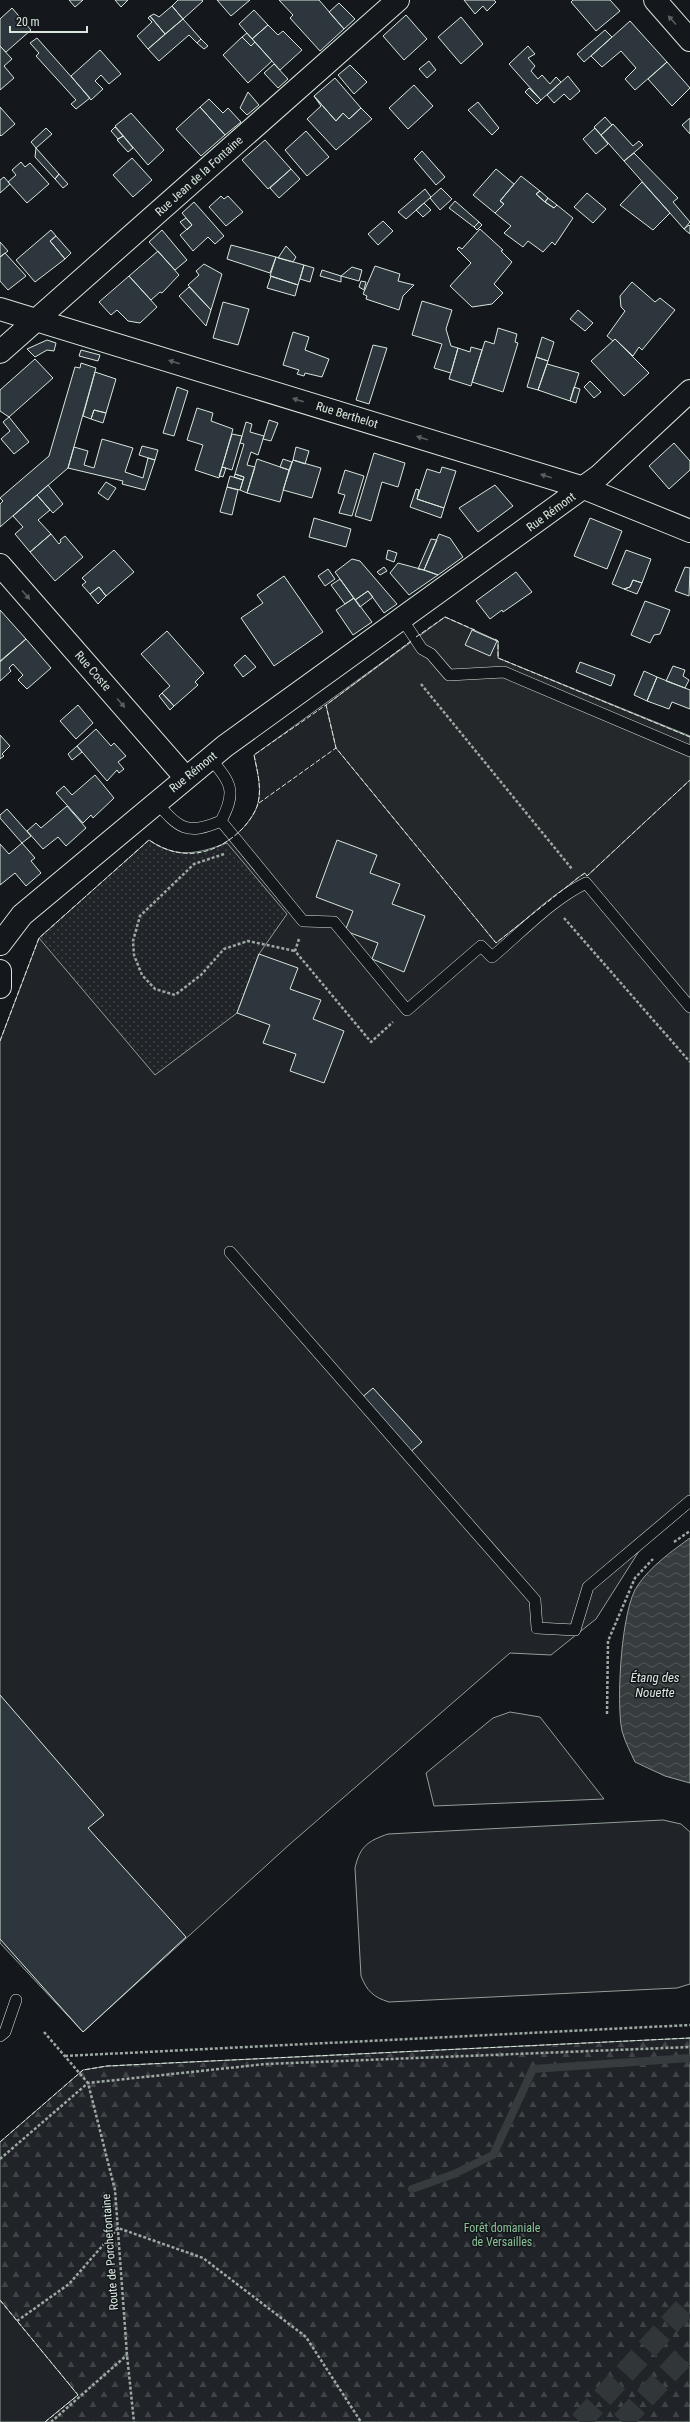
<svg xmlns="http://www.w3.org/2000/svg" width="690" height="2422" font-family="'Roboto Condensed',sans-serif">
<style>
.grass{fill:#202428;stroke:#939e99}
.forest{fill:url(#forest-firs);stroke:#939e99}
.park{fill:url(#park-dots);stroke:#939e99}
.parking{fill:#24282b;stroke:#939e99}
.water{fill:url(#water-waves);stroke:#939e99}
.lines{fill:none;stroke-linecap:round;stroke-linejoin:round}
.stream{stroke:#363b3e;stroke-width:8}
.building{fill:#2c363c;stroke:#d8e6dc}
.highway-tunnel{stroke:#313739;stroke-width:22;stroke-dasharray:22 11;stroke-linecap:butt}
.lane-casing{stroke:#d8e6dc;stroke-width:12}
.street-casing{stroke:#d8e6dc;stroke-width:24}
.path{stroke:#9da8a2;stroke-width:2.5;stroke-dasharray:3 2;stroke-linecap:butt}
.lane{stroke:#14181c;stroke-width:11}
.street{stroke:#14181c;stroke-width:22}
.fence{stroke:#d8e6dc;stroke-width:1;stroke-dasharray:5 2;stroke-linecap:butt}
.oneway{fill:#59605f}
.labels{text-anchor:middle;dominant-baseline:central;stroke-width:3;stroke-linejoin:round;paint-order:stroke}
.street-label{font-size:12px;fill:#d8e6dc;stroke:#14181c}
.park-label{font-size:12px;fill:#8ac095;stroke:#14181c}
.water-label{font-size:13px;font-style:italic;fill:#d8e6dc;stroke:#14181c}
</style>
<defs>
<pattern id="forest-firs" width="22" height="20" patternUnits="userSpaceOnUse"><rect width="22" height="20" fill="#202428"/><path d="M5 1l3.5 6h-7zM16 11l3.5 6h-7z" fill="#404447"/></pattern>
<pattern id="park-dots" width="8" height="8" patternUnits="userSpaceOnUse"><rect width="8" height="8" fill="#202428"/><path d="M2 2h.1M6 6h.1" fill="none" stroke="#404447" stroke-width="1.8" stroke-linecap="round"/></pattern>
<pattern id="water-waves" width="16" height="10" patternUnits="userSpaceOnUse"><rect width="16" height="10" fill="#363b3e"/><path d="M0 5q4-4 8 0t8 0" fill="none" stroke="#525759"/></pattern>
</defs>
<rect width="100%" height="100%" fill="#14181c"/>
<path class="grass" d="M445 617 498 641V658L690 736V1508L641 1548 596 1619 551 1655 510 1653 290 1844 83 2032 0 1943V1041L39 938 149 840C181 862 215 856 242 829 248 823 256 812 258 803 262 788 257 770 254 755Z
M510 1712 540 1717 604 1799 434 1806 426 1773 493 1718Z
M663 1820 681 1824 690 1832V1984L677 1988 389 2002C373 1997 367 1991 361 1976L355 1868C360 1846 368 1841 388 1834Z
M0 2300 78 2395 45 2422H0Z"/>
<path class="forest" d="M690 2038V2422H45L78 2395 0 2300V2142L83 2070 107 2066Z"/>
<path class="park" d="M149 840C176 859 197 854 227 843L287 914 259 954 237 1013 155 1075 39 938Z"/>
<path class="parking" d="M445 617 498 641V658L690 737V780L587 876 585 873 579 877 496 943 336 748 326 705Z"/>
<path class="water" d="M690 1538V1783L665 1776 635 1762C631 1753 625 1742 622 1731 616 1703 621 1607 638 1585 651 1566 672 1551 690 1538Z"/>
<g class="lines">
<path class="stream" d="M412 2189 454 2174 493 2155 533 2069 690 2058"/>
</g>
<path class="building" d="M69 0H83L75 7Z
M115 0H128L121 7Z
M178 0H202L203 1 183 19 172 6Z
M217 0H250L231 16Z
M279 0H319L344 29 320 51 290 18 293 15Z
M464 0H494L496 2 487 11 483 6 475 14Z
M573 0H610L620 11 596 31 571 2Z
M339 3 355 19 344 29 329 12Z
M172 6 183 19 165 34 150 16 154 14 159 17Z
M12 8 31 30 6 52 0 46V19Z
M254 10 268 25 252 39 239 24Z
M406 15 427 39 404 60 383 36Z
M150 16 165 34 148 49 137 36 152 22 148 18Z
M461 17 483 44 461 64 438 37Z
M183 19 201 39 197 43 189 35 159 61 148 49Z
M630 21 667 62 635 90 625 79 636 68 621 51 602 67 591 56Z
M268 25 278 35 283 31 302 50 280 70 252 39Z
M605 30 612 37 584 62 577 54Z
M247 33 255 42 251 46 242 37Z
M242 37 251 46 255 42 272 61 248 83 223 55Z
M37 38 90 98 76 109 71 104 76 100 36 56 39 53 30 43Z
M201 39 208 46 204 49 197 43Z
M0 46 12 59 4 66 14 78 0 90Z
M528 46 535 54 528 58 535 66 531 71 538 79 542 75 550 84 556 77 561 82 541 100 509 64Z
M100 50 121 74 109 84 101 75 95 81 103 89 91 100 71 76Z
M429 61 436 70 427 78 419 69Z
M667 62 690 88 672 106 648 79Z
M274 64 288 79 278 88 264 73Z
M350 65 367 82 354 94 338 75Z
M568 76 580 91 570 100 564 94 554 103 547 95Z
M335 78 361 108 349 119 343 113 336 121 314 96Z
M414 85 433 106 408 129 389 108Z
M529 88 541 100 537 104 525 92Z
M248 92 259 105 247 115 240 108Z
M314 96 336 121 343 113 349 119 361 108 372 119 336 150 307 119 321 106Z
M209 99 223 113 228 108 241 122 225 135 200 107Z
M478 102 499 128 492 135 468 110Z
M0 107 15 124 1 136 0 135Z
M200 107 225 135 201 156 176 129Z
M131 113 164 150 148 165 115 126Z
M605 117 612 125 601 135 594 127Z
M690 118V134L682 125Z
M613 124 633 146 639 141 643 145 624 161 601 135Z
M115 127 123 136 118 139 111 131Z
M46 128 52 134 36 148 31 142Z
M595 128 608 144 596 154 583 139Z
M306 131 329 157 307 176 285 150Z
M123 136 133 148 128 152 117 140Z
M265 140 291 169 268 189 242 160Z
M36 148 59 174 55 179 35 157Z
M422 151 445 177 436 185 414 159Z
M634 153 678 198 673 202 690 222 684 229 624 161Z
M132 158 152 180 133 197 113 175Z
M21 162 25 167 30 163 49 184 27 203 8 182 16 175 12 170Z
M291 169 300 179 279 198 270 188Z
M496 169 514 184 500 201 504 204 495 213 473 195Z
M59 174 68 184 63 188 55 179Z
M521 176 540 191 536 194 545 202 554 208 557 205 573 218 555 245 552 242 543 252 528 241 523 247 504 233 511 226 495 213 504 204 500 201Z
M4 177 10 184 0 193V180Z
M642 182 670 213 653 230 620 205Z
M441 188 452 199 440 210 430 198Z
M425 189 431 197 406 219 398 212Z
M540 191 548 198 545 202 536 194Z
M587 193 606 209 593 223 574 207Z
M221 196 224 199 228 196 243 212 226 226 209 207Z
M548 198 557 205 554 208 545 202Z
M455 201 479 222 474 227 449 208Z
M194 202 224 236 215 244 208 237 193 251 180 235 192 225 182 213Z
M424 203 431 210 423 217 416 210Z
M186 218 192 225 187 230 180 222Z
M383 221 393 231 378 245 368 234Z
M479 222 482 225 477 230 474 227Z
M689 225 690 226V234L684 229Z
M480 229 503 250 501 251 512 262 494 284 503 293 492 304 472 307 450 286 471 263 457 249 459 247 462 249Z
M51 230 56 236 50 241 65 259 35 282 16 260Z
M162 230 187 260 175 270 149 242Z
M56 236 71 253 65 259 50 241Z
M0 242 8 251 0 257Z
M231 245 276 257 270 273 227 259Z
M286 246 296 257 293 262 278 258Z
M158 251 179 275 162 293 160 292 151 300 129 276Z
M5 253 26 276 8 290 0 281V257Z
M276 257 304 265 298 285 270 276Z
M204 264 222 274 211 310 188 285 199 275 196 271Z
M304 265 314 268 310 282 300 279Z
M375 266 400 274 398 281 414 285 403 296 399 310 366 299 367 296 363 294Z
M352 267 362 270 359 281 341 276Z
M322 270 341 276V282L320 276Z
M129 276 157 307 140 323 128 321 117 310 111 315 99 302Z
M271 276 298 285 295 296 267 288Z
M361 281 366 282 364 290 359 287Z
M632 282 655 302 660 298 675 310 642 350 639 347 633 356 615 339 613 341 607 336 625 311 621 307 620 296Z
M189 287 211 310 206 326 179 296Z
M422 301 452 310 446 329 451 346 458 348 451 373 434 368 442 344 412 335Z
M223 302 249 309 238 345 213 338Z
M578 310 593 323 585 331 570 319Z
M498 328 517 334 515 342 518 343 503 392 472 382 485 341 494 344Z
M293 332 309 337 305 350 329 359 322 377 305 373 304 376 297 374 299 370 283 365Z
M542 337 554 342 548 361 536 357Z
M615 339 649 373 624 396 591 361Z
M47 340 56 343 54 351 47 350 35 357 27 349Z
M373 345 387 348 369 404 356 400Z
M471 347 482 350 471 386 449 379 458 348 470 352Z
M81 350 100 355 98 361 79 356Z
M536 357 548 361 538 390 527 387Z
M35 359 53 378 9 417 0 411V390Z
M81 363 96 368 68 468 0 527V504L3 501 0 498 49 456 75 367 80 368Z
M547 364 579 373 570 401 538 390Z
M95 372 116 379 106 413 94 410 91 419 83 416Z
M590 381 601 392 594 398 584 387Z
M177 387 188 391 174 436 163 433Z
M574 387 580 389 576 403 570 401Z
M197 408 213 413 211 421 233 429 219 478 195 470 203 445 187 440Z
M94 410 106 413 103 423 91 419Z
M9 417 29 442 14 454 1 439 10 431 3 422Z
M269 420 278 423 271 441 263 439Z
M246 422 252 424 250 432 264 436 258 455 251 452 247 465 255 467 247 493 240 490 244 477 235 474 244 444 240 443Z
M232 434 242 436 232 470 222 467Z
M102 439 133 448 125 472 143 478 148 458 155 460 145 490 122 484 123 481 68 468 74 447 88 451 84 465 94 468Z
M674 443 690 461V470L669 489 649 466Z
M142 446 158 450 155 460 139 455Z
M296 447 309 451 305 464 293 460Z
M374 453 405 463 398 487 382 482 371 521 355 516Z
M257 459 289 470 280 502 247 493Z
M283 459 292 462 289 470 280 467Z
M293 460 321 468 312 498 283 490Z
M222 467 226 468 223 477 220 476V477L219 476Z
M442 467 456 471 444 508 417 499 427 469 440 473Z
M345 470 364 476 352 516 339 513 345 495 338 493Z
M235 474 244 477 243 480 234 477Z
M230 476 243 480 240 490 227 487Z
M106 482 116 488 108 500 98 493Z
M48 485 63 504 53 513 37 495Z
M495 485 513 506 478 532 459 508Z
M227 487 238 490 232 515 220 512Z
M416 489 419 490 417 499 444 508 441 518 410 507Z
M37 495 50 510 38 520 51 534 30 552 15 534 23 527 13 516Z
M314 518 351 529 346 547 309 537Z
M590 518 622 531 607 569 574 556Z
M51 534 59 544 61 542 60 540 65 536 83 557 55 581 30 552Z
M439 534 450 538 463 557 438 575 424 570Z
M431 539 437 540 424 570 418 569Z
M114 550 134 572 106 596 99 587 90 594 82 585 86 582 82 578Z
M388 550 397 553 394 562 386 559Z
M626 550 651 559 642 583 633 580 630 587 624 589 612 584Z
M352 559 360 561 397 604 384 613 368 591 355 600 335 572Z
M398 563 424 570 438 575 409 595 390 573Z
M384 567 387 571 380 575 377 572Z
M685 567 690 568 689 596 675 591Z
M328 569 335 579 325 586 318 576Z
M516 572 532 592 503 612 502 610 490 619 476 601Z
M284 576 323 632 274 666 241 618 263 603 257 595Z
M340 579 354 598 345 604 331 585Z
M633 580 642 583 637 594 624 589 630 587Z
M99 587 106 596 98 604 90 594Z
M368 591 373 597 360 607 355 600Z
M354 598 372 622 353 635 336 610Z
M645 601 670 610 660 634 654 635 650 643 631 635Z
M0 610 26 639 0 661Z
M472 630 497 641 490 656 465 645Z
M167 631 204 673 195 682 198 685 174 706 162 693 170 686 141 654Z
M26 639 51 668 27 689 18 680 23 675 13 664 9 668 11 671 0 681V662Z
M245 655 256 667 243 677 234 665Z
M580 662 615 675 611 686 576 672Z
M673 666 685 670 683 676 689 680 685 688 666 681Z
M644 671 657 677 647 701 634 695Z
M657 677 690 690V709L672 702 669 709 647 701Z
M162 693 174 706 170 710 159 696Z
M78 705 93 723 76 739 60 721Z
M96 729 111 746 114 743 126 756 118 762 124 769 119 773 117 770 107 781 77 746Z
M0 735 10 746 2 754 4 756 0 759Z
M77 746 82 752 72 760 68 754Z
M95 775 114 798 93 818 91 815 83 823 56 793 64 786 72 795Z
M67 806 86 828 66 846 58 837 43 849 27 831 36 823 41 828Z
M7 809 31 836 22 843 0 818V815Z
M337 840 377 855 370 873 400 884 392 904 425 916 404 972 372 959 378 943 345 931 353 911 316 897Z
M22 843 35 858 31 861 41 873 26 886 15 873 0 885V844L9 854Z
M259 954 298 968 290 989 321 1000 313 1019 344 1031 324 1083 290 1071 296 1054 263 1043 270 1025 237 1013Z
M373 1388 422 1442 408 1454 360 1399Z
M0 1695 104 1815 88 1828 186 1937 83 2032 0 1939Z"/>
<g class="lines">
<path class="highway-tunnel" d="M580 2422 690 2302
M622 2422 690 2350"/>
<g class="lane-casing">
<path id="lane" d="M402 619 422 649 431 654 449 675 504 672 690 751
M156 802C179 828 186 836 221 821 237 791 231 783 210 758
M221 821 303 921 334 922 407 1010 481 946 492 957C522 932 551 900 586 883L690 1007
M230 1252 535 1600 537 1628 575 1630 588 1587 690 1501
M0 2036 5 2032 16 2000"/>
</g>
<g class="street-casing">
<path id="street" d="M655 0 690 40
M0 309 584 488 690 531
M0 352 398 0
M0 565 186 778
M0 944 22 915 225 746 599 476 690 391
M0 971V987"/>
</g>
<path class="path" d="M421 684 572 869
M224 854 194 864 140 916 133 941 134 955 142 975 155 989 175 995 201 975 224 949 248 941 295 951
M564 918 690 1062
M299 939 295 951 371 1042 393 1022
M674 1542 690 1531
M607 1714 608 1641 635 1578 653 1559
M44 2032 88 2083 115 2190 127 2355 134 2422
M65 2056 690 2025
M0 2159 88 2083 266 2064 690 2047
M17 2321 69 2284 118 2228 203 2258 306 2337 361 2422
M51 2422 127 2355"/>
<use href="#lane" class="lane"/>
<use href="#street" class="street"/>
<path class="fence" d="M416 637 445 617 475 630
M495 639 498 641V658L690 737
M411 641 326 705 336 748 496 943 579 877 585 873 587 876 690 780
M259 803 336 748
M0 1041 39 938 149 840C181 862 215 856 242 829 248 823 256 812 258 803 262 788 257 770 254 755L326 705
M0 2142 83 2070 107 2066 690 2038
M0 2300 78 2395 45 2422"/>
</g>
<defs><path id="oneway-solid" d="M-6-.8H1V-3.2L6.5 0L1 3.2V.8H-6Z"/></defs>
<g class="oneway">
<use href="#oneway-solid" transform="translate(672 20) rotate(-132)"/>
<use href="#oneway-solid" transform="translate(174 362) rotate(-163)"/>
<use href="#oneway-solid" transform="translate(298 400) rotate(-163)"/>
<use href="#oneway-solid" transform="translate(422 438) rotate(-163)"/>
<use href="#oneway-solid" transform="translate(546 476) rotate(-163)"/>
<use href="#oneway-solid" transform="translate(26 595) rotate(49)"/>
<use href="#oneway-solid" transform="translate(121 703) rotate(49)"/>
</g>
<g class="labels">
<g class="street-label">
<text transform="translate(199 176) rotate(-42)">Rue Jean de la Fontaine</text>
<text transform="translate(347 415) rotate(17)">Rue Berthelot</text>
<text transform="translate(551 512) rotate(-36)">Rue Rémont</text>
<text transform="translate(93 671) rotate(49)">Rue Coste</text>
<text transform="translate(193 772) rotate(-39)">Rue Rémont</text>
<text transform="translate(110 2252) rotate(-94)">Route de Porchefontaine</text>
</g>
<g class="park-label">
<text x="502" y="2228">Forêt domaniale<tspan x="502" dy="14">de Versailles</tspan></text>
</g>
<g class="water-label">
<text x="655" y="1677">Étang des<tspan x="655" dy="15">Nouette</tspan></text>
</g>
</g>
<path d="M10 26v6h77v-6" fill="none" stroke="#d8e6dc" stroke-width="2"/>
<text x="16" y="26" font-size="12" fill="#d8e6dc" stroke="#14181c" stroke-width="3" paint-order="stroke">20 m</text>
</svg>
